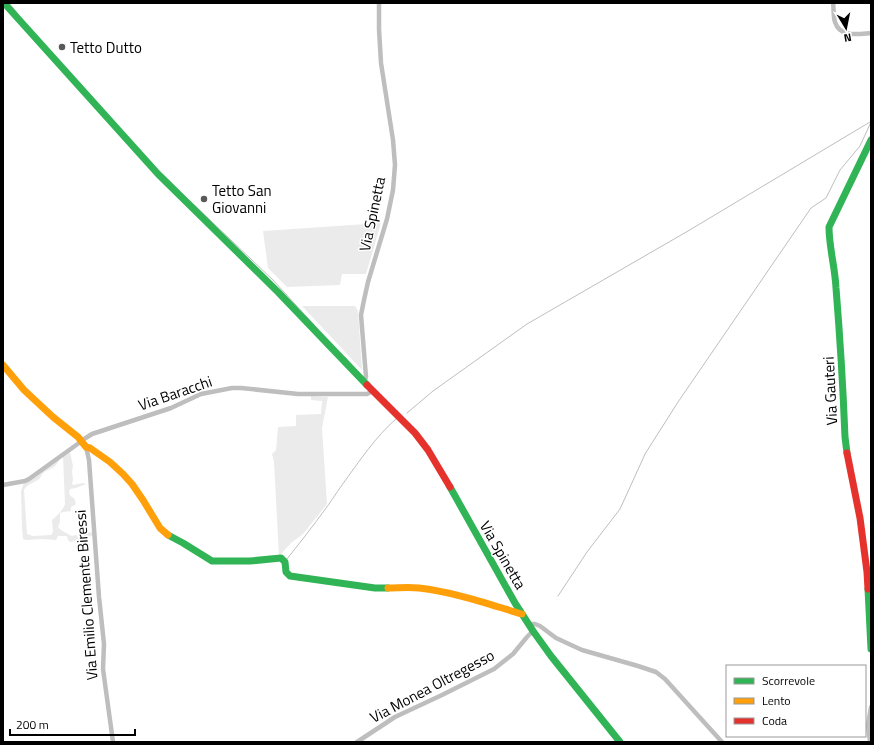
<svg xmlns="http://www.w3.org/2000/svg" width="874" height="745" font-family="'Titillium Web',sans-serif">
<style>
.green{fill:#ebebeb}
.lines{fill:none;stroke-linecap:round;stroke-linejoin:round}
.stream{stroke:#bebebe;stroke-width:1}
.street{stroke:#bebebe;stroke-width:4.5}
.fast{stroke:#30b455;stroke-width:7}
.slow{stroke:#ff9f0a;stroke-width:7}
.jam{stroke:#e5322d;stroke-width:7}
.poi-dot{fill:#595959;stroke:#fff;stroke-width:1.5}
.labels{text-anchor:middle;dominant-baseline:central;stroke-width:3;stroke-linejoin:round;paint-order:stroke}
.poi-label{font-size:15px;fill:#000;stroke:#fff;text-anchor:start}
.street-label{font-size:15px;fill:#000;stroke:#fff}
</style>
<rect width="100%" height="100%" fill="#fff"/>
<path class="green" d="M381 223 366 274H342L340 285 287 287 268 268 263 231Z
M302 306H355L358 311 362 370Z
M311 396 328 397 322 428 327 504 303 534 291 543 279 556 274 462 272 454 276 450 278 427 296 426V415L321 414 322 401 311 400Z
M70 452 73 466 72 471 73 480 72 484 73 485 83 483 86 484 76 488 70 489C68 494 70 496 74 498L76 504 71 507V511L63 512 60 513V522L58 527C60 530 68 534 72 536L77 535 78 538H83L84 534 90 532 93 533 94 535 82 539 70 542 68 540 67 536H58L56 540 42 539 26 540 23 539 22 528 21 491 24 482 59 459C57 467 52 468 46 471 42 473 42 476 39 479 34 483 27 484 24 490L27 534 33 536 51 535 53 532 52 520C57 516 63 510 65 504L63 457Z"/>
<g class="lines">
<path class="stream" d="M9 3 18 14
M189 200 273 280 317 328
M345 357 351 364
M407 413 433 391 527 324 688 231 870 122
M287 559C306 535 325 511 342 485 358 463 376 436 396 419
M558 596 587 552 620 509 641 463 645 454 678 402 811 208 826 198 840 170 860 146 871 122"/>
<path class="street" d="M833 3C834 9 833 16 835 22 840 38 858 34 871 33
M364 382 366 377 361 315 364 300 368 282 387 219 393 190 395 165 393 140 381 63 379 29V3
M86 447 89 460 99 597 104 644 103 669 113 742
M3 485 25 481 29 479 79 443 81 441 92 434 171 408 201 394 232 388H241L298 394H367L373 391
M529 624H535L540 626 556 638 582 650 638 666 656 672 665 679 722 742
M357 742 395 717 442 695 494 669 513 654 527 637 533 631
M870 742 868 725 871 707"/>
<path class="fast" d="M4 3 158 174 278 292 367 385
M847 453 845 437C843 387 840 337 836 288 835 267 829 247 829 227L871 140
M450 487 515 603 533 631 551 656 620 742
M168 535 183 543 212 561H250L281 558 285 562 286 572 290 576 375 588H388
M868 589 871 649"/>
<path class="slow" d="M3 365 24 390 53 417 78 437 86 447 90 448 110 462 123 474 132 484 143 500 160 528 168 535
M388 588C398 588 409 587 419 588 454 592 488 604 522 614"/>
<path class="jam" d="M367 385 415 433 428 450 450 487
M847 453 860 518 867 572 868 589"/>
</g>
<g class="poi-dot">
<circle cx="62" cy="47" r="4"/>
<circle cx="204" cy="199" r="4"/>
</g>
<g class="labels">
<g class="poi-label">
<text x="70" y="47">Tetto Dutto</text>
<text x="212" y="190">Tetto San<tspan x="212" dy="17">Giovanni</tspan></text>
</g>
<g class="street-label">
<text transform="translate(372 214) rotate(-78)">Via Spinetta</text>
<text transform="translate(830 391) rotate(-93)">Via Gauteri</text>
<text transform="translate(175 393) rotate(-19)">Via Baracchi</text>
<text transform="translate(503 555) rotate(60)">Via Spinetta</text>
<text transform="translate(86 595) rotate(-94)">Via Emilio Clemente Biressi</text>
<text transform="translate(432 686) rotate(-28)">Via Monea Oltregesso</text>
</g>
</g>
<rect width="874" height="745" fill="none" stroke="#000000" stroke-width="8"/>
<rect x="726" y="665" width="140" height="72" fill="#ffffff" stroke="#999999"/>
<rect x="734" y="678" width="20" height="6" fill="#30b455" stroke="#999999"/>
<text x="762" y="685" font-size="12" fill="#000000">Scorrevole</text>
<rect x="734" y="698" width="20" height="6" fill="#ff9f0a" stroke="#999999"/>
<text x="762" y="705" font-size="12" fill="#000000">Lento</text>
<rect x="734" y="718" width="20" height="6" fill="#e5322d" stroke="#999999"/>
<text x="762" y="725" font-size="12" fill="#000000">Coda</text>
<g transform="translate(846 28) rotate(170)" stroke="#ffffff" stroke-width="3" paint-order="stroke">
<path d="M0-3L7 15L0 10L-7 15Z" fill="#000000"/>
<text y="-6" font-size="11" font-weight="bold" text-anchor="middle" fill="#000000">N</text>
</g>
<path d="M10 729v6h125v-6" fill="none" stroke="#000000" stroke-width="2"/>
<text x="16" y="729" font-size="12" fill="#000000" stroke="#ffffff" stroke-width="3" paint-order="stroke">200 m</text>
</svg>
